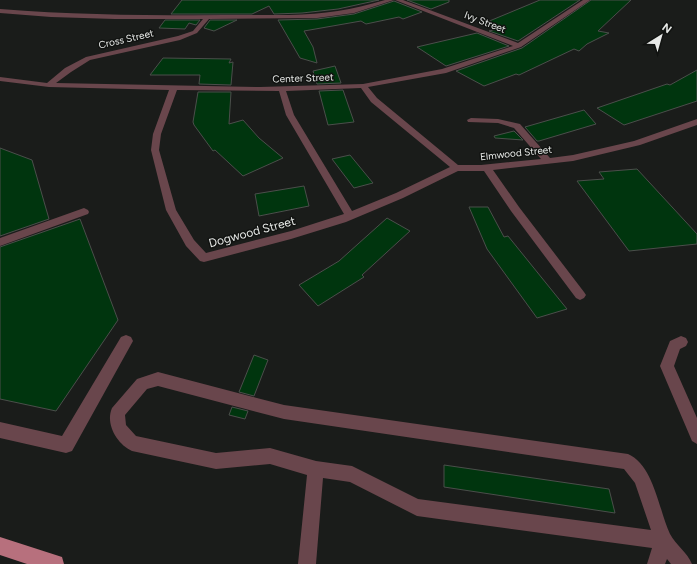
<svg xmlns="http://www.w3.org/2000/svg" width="697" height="564" font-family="Figtree,sans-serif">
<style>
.building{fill:#00350e;stroke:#4b4e4b}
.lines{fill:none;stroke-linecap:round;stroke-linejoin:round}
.minor{fill:#69464c;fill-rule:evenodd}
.major{fill:#b7707d;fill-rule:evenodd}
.labels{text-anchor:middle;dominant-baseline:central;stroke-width:3;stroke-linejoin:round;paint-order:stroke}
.far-street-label{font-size:10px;fill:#e8eae8;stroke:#111311}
.street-label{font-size:12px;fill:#e8eae8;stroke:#111311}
</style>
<rect width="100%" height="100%" fill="#1a1c1a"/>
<path class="building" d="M182 0H379L338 9 302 13 274 14 269 6 252 14H171Z
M407 0H449V2L431 9Z
M540 0H580L518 41 489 31 502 28 487 22Z
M591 0H631L598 31 609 33 587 44 579 51 574 49 519 75 516 74 484 86 456 71 522 48Z
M394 1 422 12 403 19 399 17 366 24 361 21 304 31 313 47 317 63 300 58 278 20 317 19 354 14Z
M165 20H200L196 25 189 23 185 29 159 28Z
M210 20H237L214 31 204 28Z
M477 33 509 46 446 66 417 47Z
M163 58 231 59 229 63 233 62 231 85 199 84 200 75H150Z
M335 66 341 83 317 84 313 71Z
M697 70V101L624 125 597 108 667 84 670 85Z
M343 90 354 122 328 125 319 91Z
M198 92H231L229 124 243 120 259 138 283 158 243 176 215 150 213 151 194 125 193 122Z
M584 110 596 124 539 141H537L525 127Z
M514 131 523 140 495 138 494 136Z
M0 148 32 160 49 219 0 236Z
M350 155 373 183 354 188 332 159Z
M637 169 697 234V244L629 251 577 181 604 179 599 172Z
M304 186 309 206 259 216 255 194Z
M469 207H488L504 237 508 236 567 309 537 318 487 249Z
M387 218 410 231 362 275 364 277 318 306 299 285 339 261Z
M80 219 118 320 56 411 0 399V247Z
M254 355 268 360 254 396 239 392Z
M232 407 248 411 245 419 229 415Z
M444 465 609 489 615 513 444 487Z"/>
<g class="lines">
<path class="minor" d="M385 0H394L354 13 317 18 209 19 197 33 180 40 90 60 71 72 56 83 260 87 363 84 442 69 513 46 395 0H403L518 43 583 0H590L521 47 446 73 368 87 377 98 458 165H481L541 159 514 128 498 123 468 122 467 120 471 118 498 119 520 124 550 158 573 155 634 141 697 119V125L640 145 573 161 493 170 519 207 584 292 586 295 584 298 580 300 576 298 511 211 484 171H458L403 198 346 222 291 239 204 262 200 261 186 246 166 210 151 150 153 134 169 90 49 87 0 81V77L47 83 65 68 86 57 178 36 193 31 203 19H115L51 17 0 13V9C97 17 193 15 289 15 325 14 351 10 385 0ZM361 88 371 102 450 167 396 193 352 211 294 115 286 91ZM177 90 279 91 286 115 344 214 291 231 206 253 194 240 176 210 159 150 161 134Z
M84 208 88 210 89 212 88 214 0 246V238Z
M126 335 131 337 133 341 72 451 66 453 0 438V422L62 436 121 337Z
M681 336 686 338 688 342 686 346 680 349 674 366 697 418V444L692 441 660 366 670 341Z
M158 372 284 405 628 454C654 465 659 511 670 534 676 545 687 552 692 564H671L667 559 665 564H647L652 548 417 516 350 482 323 478 316 564H298L307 475 270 464 216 469 132 451C117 444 105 424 112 408L137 379ZM158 386 284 419 624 469 635 483 651 530 418 499 352 466 316 461 270 448 216 453 136 436 126 425 125 415 147 389Z"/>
<path class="major" d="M0 537 62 557 64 564H27L0 555Z"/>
</g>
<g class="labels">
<g class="far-street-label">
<text transform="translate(485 22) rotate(21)">Ivy Street</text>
<text transform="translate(126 39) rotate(-13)">Cross Street</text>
<text transform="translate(303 78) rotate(-2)">Center Street</text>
<text transform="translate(516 153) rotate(-6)">Elmwood Street</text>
</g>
<g class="street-label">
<text transform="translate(252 232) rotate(-15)">Dogwood Street</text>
</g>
</g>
<g transform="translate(661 36) rotate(37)" stroke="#111311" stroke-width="3" paint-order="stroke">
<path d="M0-3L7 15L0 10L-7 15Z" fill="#e8eae8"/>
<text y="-6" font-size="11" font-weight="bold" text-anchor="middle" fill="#e8eae8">N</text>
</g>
</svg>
